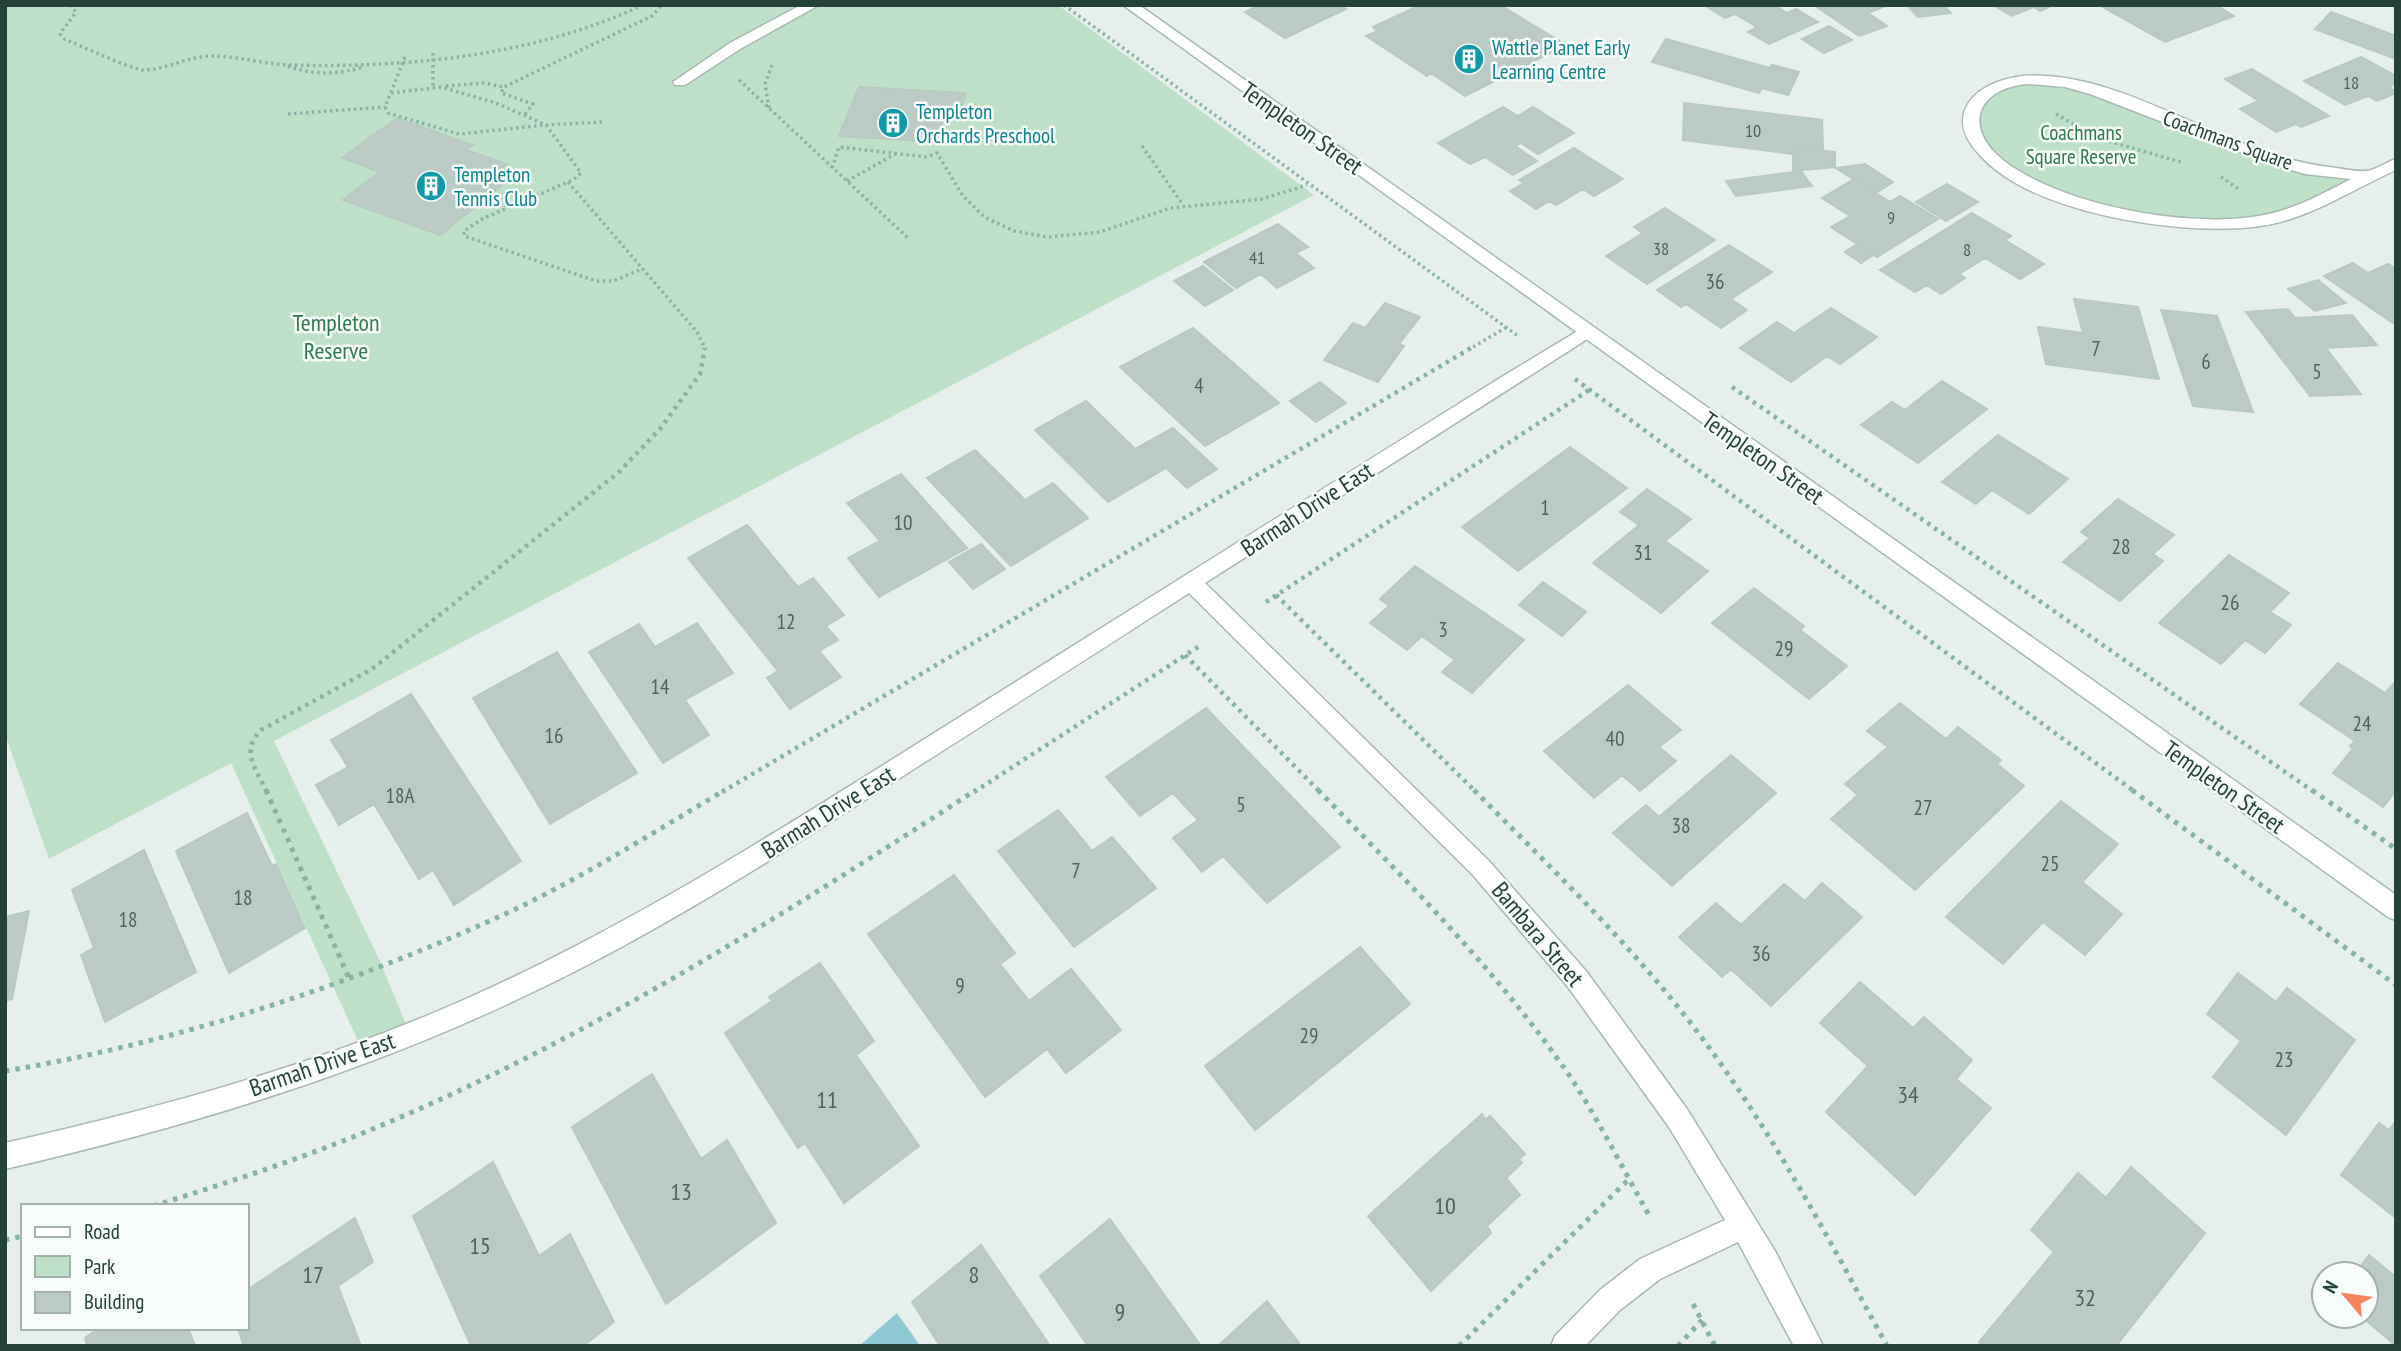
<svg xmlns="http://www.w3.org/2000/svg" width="2401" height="1351" font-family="'PT Sans Narrow',sans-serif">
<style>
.green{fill:#bfe0c8}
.water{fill:#8ec9d4}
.building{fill:#bbcac4;stroke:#b8c9c2;stroke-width:2}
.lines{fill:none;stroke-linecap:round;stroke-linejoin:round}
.lane-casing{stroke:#a8b8b2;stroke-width:3}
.street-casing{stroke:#a8b8b2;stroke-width:3}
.secondary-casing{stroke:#a4bbb3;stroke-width:3}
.path-far2{stroke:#86b3a5;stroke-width:3.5;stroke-dasharray:2.5 3.5;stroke-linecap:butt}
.path-far1{stroke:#86b3a5;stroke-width:4.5;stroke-dasharray:3.5 5;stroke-linecap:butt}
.path{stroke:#86b3a5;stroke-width:5;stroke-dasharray:4.5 6;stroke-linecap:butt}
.lane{fill:#fff;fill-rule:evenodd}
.street{fill:#fff;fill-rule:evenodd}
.secondary{fill:#fff;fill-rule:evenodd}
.labels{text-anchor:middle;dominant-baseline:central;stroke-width:5;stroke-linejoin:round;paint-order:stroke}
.far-number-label{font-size:18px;fill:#4a645c}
.far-culture-label{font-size:21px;fill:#0d838f;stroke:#f7fbf9;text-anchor:start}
.far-park-label{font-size:21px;fill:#2d7a4b;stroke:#f7fbf9}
.far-street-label{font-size:21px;fill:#24423a;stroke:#f7fbf9}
.number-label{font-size:21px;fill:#4a645c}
.street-label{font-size:24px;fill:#24423a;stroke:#f7fbf9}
.park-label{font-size:24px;fill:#2d7a4b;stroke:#f7fbf9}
.near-number-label{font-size:24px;fill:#4a645c}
</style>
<rect width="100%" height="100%" fill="#e6efeb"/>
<path class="green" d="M5 5H1058L1314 195 274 741 379 959 410 1034 363 1052 231 763 49 859 5 734Z
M2061 82 2262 156 2364 176 2294 212 2230 224 2125 214 2024 180 1983 149 1971 108 2002 85Z"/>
<path class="water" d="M897 1313 919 1344 917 1346H859Z"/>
<path class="building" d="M1259 5H1339L1346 9 1285 38 1245 12Z
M1420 5H1500L1566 45 1465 96 1431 73 1427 76 1366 36 1378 31 1373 27Z
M1704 5H1774L1787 13 1796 9 1818 22 1769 44 1748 32 1757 27 1735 14 1725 18Z
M1814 5H1880L1883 7 1868 13 1887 26 1859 36Z
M1907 5H1947L1944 6 1951 13 1918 17Z
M1993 5H2053L2040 11 2034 7 2012 16Z
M2216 5 2234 16 2165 42 2101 6Z
M2331 12 2396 36V59L2315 29Z
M1829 26 1852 40 1824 53 1802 39Z
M1666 39 1770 68 1772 65 1799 72 1788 95 1762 88 1759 93 1652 62Z
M2361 57 2396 76V84L2389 86 2396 93 2377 101 2368 96 2345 105 2304 81Z
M2252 69 2329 116 2301 127 2296 124 2276 132 2240 109 2259 101 2225 79Z
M859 87 966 93 961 110 946 109 936 142 839 136Z
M1684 103 1822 120 1823 150 1793 146V154L1683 140Z
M1503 107 1518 116 1533 107 1574 133 1538 154 1521 143 1515 146 1537 161 1513 175 1485 157 1470 164 1438 143Z
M397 118 473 145 466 150 507 164 502 168 517 173 440 235 343 200 380 172 342 158Z
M1793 146 1835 152V167L1793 171Z
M1574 148 1623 179 1594 196 1583 189 1556 205 1549 201 1536 209 1510 191 1524 183 1519 180Z
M1865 164 1893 182 1876 193 1836 168Z
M1801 171 1812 186 1736 196 1726 181Z
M1854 179 1890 202 1900 196 1938 219 1877 257 1831 227 1850 216 1822 198Z
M1947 184 1978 202 1946 221 1916 202Z
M1665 208 1715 240 1647 284 1606 256 1643 233 1634 227Z
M1972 213 2011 236 2005 240 2044 264 2020 279 1985 258 1959 274 1965 278 1941 294 1927 285 1915 292 1880 270Z
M1278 224 1308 247 1296 253 1314 268 1277 288 1261 274 1236 288 1204 262Z
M1729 245 1772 272 1731 299 1747 310 1721 328 1686 304 1681 307 1657 290Z
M1856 245 1873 255 1861 263 1845 252Z
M2353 263 2368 273 2388 264 2396 269V325L2324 276Z
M1203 266 1233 290 1205 306 1174 281Z
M2318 280 2346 303 2315 311 2288 289Z
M2074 299 2138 307 2159 379 2046 364 2038 327 2083 333Z
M1385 303 1420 317 1399 344 1404 346 1378 382 1324 360 1353 323 1365 328Z
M1831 308 1877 337 1840 364 1827 356 1791 382 1740 348 1777 322 1794 333Z
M2288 309 2295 318 2352 315 2377 345 2326 348 2361 394 2310 396 2246 312Z
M2161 310 2217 316 2253 412 2193 406Z
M1193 328 1279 403 1205 446 1120 367Z
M1942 381 1987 409 1918 463 1861 425 1892 402 1905 410Z
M1320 382 1346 403 1316 422 1290 401Z
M1086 401 1135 449 1173 428 1217 469 1187 488 1166 468 1108 502 1035 430Z
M1998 435 2068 479 2029 514 1992 490 1976 504 1942 482Z
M1570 447 1627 488 1518 571 1462 527Z
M975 450 1025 500 1053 483 1088 518 1011 566 927 478Z
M901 474 967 548 879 597 848 558 880 541 847 503Z
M1647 489 1691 519 1665 541 1708 571 1661 613 1593 563 1639 525 1620 512Z
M2118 499 2174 535 2153 554 2163 561 2120 601 2063 562 2090 538 2081 532Z
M747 525 798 587 813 578 844 615 826 626 838 640 819 651 841 677 790 709 767 678 778 671 688 558Z
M981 544 1005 569 973 589 949 562Z
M2229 555 2289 593 2270 612 2291 625 2265 653 2245 640 2221 664 2159 623Z
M1415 566 1524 640 1472 693 1442 672 1455 660 1422 636 1407 650 1370 623 1389 606 1380 599Z
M1543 582 1586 612 1562 636 1519 605Z
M1754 588 1804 626 1800 630 1847 666 1809 699 1712 623Z
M697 623 733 673 685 700 709 735 663 763 589 652 639 624 655 647Z
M557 652 637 773 550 824 473 698Z
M2338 663 2385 693 2396 681V791L2383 807 2333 773 2353 749 2350 746 2355 741 2300 704Z
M1628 685 1681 730 1659 747 1676 761 1640 791 1622 775 1594 798 1544 751Z
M411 694 521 861 454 905 433 870 419 879 374 804 339 825 316 785 348 767 331 740Z
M1900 703 1946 739 1958 727 2001 760 1997 764 2024 786 1915 890 1831 819 1858 795 1845 784 1888 747 1867 731Z
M1206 708 1340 847 1267 903 1223 856 1202 872 1173 838 1198 820 1173 793 1140 816 1106 777Z
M1731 755 1776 793 1672 886 1613 833 1646 805 1659 817Z
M2061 801 2118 844 2082 882 2122 914 2085 955 2043 922 2003 964 1946 917Z
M1058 810 1092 851 1112 837 1156 888 1074 947 998 851Z
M247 813 272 866 276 864 305 928 229 973 176 851Z
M144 850 196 972 105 1022 81 955 94 948 72 890Z
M954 875 1015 953 1000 964 1029 1001 1071 969 1121 1030 1066 1073 1047 1049 985 1097 868 934Z
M1822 883 1862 917 1771 1006 1731 969 1722 977 1679 937 1716 903 1741 925 1784 884 1805 901Z
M29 911 12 999 5 1001V917Z
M1360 947 1410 1004 1255 1130 1205 1066Z
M820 963 874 1041 856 1055 919 1146 844 1203 805 1143 798 1148 725 1033 772 1001 769 997Z
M2238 973 2276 1002 2287 988 2355 1040 2286 1135 2213 1077 2241 1041 2207 1014Z
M1860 982 1913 1028 1924 1017 1972 1060 1956 1079 1991 1108 1915 1195 1826 1112 1868 1066 1820 1023Z
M652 1074 701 1159 727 1140 776 1223 666 1304 572 1127Z
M1482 1114 1486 1120 1490 1116 1525 1154 1519 1159 1522 1163 1506 1178 1520 1195 1487 1226 1491 1233 1431 1291 1368 1216Z
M2396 1121V1218L2341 1175 2379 1123 2389 1130Z
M493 1162 539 1256 570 1234 614 1322 583 1346H471L413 1216Z
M2131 1167 2205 1233 2116 1346H1982L1979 1342 2054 1252 2031 1230 2078 1173 2106 1198Z
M355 1218 373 1262 338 1286 361 1346H244L238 1328H247V1290Z
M1110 1219 1201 1346H1088L1040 1276Z
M981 1245 1050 1346H940L912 1302Z
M2369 1255 2396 1277V1346L2361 1316H2366V1274H2355Z
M1267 1301 1301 1346H1218Z
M99 1328H188L195 1346H87L85 1338Z"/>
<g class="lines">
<g class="lane-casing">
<path id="lane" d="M801 5H819L740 49 685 85H675L673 82 730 43Z"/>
</g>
<g class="street-casing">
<path id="street" d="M2022 76C2125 69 2225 155 2329 167 2340 168 2355 172 2366 171 2376 170 2386 162 2396 159V170C2349 191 2305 222 2253 227 2178 235 2029 214 1978 153 1967 141 1959 127 1965 110 1974 88 2000 79 2022 76ZM2028 84 2065 87 2090 94 2274 165 2305 174 2351 179C2326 192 2301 206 2273 213 2201 232 2062 207 2003 160 1962 127 1977 88 2028 84Z
M1586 326 1595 332 1592 336 1205 583 1488 860 1586 971 1687 1109 1775 1251 1823 1346H1794L1738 1242 1660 1279 1620 1310 1585 1346H1551L1555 1336 1600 1290 1640 1259 1725 1220 1669 1127 1568 987 1472 874 1189 593C1090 657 991 720 892 783 776 857 659 932 535 991 366 1073 187 1127 5 1169V1143C160 1108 313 1066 459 1002 628 928 783 828 939 730 1126 613 1312 495 1500 378Z"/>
</g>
<g class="secondary-casing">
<path id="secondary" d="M1123 5H1139L2396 895V920L2388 917Z"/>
</g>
<path class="path-far2" d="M70 5 76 12 60 34 64 39C79 45 131 69 143 70 166 70 188 56 211 56 237 56 264 64 290 65 409 68 534 56 643 5
M1064 5 1518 336
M433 53V88
M405 57 385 107 388 113 459 134 546 125 581 173 573 180 482 219 464 231V236L596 281H613L642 269
M288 66C314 76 338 74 364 67
M739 80 908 238
M446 86 484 83 504 87
M391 93 441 87 496 103 546 125 602 122
M769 108 765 84 773 62
M288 114 385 107
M525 114 533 104 501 93 504 87 652 16 662 5
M2056 114 2098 138 2184 163
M1142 146 1183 205
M832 168 839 147 927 157 937 153 963 196 984 217 1014 231 1048 237 1100 232 1170 208 1262 199 1307 185
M2221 177 2240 190
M847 181 897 153
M568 182 697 332 706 350
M1468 350 1507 327"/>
<path class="path-far1" d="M1575 379 2135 792
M1732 387 2314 792
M1276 595 1476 792
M1266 602 1589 390
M1185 655 1320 792
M267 792C256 769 240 751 261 730L372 669 619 472 660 429 700 374 705 348
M722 792 1471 348
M974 792 1201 645"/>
<path class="path" d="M266 790 349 978
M1318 790C1405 879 1501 975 1571 1078 1600 1122 1624 1171 1650 1217
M1474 790C1543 860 1616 930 1678 1007 1761 1110 1824 1230 1887 1346
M2132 790 2396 985
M2312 790 2396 849
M5 1071C173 1043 339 989 494 919 574 883 649 835 725 790
M153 1206C224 1184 294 1161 363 1133 580 1044 780 917 976 790
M5 1240 23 1236
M1693 1304 1715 1346
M1459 1346 1630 1178
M1678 1346 1702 1320"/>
<use href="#lane" class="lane"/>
<use href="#street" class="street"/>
<use href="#secondary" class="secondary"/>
</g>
<defs>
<g id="building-disc" transform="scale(1.575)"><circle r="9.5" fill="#0f9aa8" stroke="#f7fbf9"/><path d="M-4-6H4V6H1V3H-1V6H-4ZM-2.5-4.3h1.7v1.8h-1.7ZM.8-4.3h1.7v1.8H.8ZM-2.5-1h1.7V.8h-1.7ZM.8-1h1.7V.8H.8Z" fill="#fff"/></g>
</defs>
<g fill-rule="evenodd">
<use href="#building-disc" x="1469" y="59"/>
<use href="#building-disc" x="893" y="123"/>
<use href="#building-disc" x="431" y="186"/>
</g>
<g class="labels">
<g class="far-number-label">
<text x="2351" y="82">18</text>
<text x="1753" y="130">10</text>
<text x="1891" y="217">9</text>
<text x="1661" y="248">38</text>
<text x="1967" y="249">8</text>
<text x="1257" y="257">41</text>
</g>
<g class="far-culture-label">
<text x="1492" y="47">Wattle Planet Early<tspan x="1492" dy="24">Learning Centre</tspan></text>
<text x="916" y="111">Templeton<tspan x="916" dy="24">Orchards Preschool</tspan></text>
<text x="454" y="174">Templeton<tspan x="454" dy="24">Tennis Club</tspan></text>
</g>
<g class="far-park-label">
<text x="2081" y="132">Coachmans<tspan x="2081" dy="24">Square Reserve</tspan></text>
</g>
<g class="far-street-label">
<text transform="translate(2228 140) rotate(20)">Coachmans Square</text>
</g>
<g class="number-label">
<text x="1715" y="281">36</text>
<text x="2096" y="348">7</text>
<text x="2206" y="361">6</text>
<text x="2317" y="371">5</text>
<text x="1199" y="385">4</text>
<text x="1545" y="507">1</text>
<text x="903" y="522">10</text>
<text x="2121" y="546">28</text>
<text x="1643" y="552">31</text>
<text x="2230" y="602">26</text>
<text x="786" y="621">12</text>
<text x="1443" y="629">3</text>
<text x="1784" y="648">29</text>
<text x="660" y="686">14</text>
<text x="2362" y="723">24</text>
<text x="554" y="735">16</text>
<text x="1615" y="738">40</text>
<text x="400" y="795">18A</text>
<text x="1241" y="804">5</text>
<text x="1923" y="807">27</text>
<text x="1681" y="825">38</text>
<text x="2050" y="863">25</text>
<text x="1076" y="870">7</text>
<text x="243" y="897">18</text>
<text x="128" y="919">18</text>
<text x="1761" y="953">36</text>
<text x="960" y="985">9</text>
<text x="1309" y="1035">29</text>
<text x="2284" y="1059">23</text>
</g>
<g class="street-label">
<text transform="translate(1302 128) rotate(35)">Templeton Street</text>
<text transform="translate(1763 458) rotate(35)">Templeton Street</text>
<text transform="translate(1307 509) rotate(-33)">Barmah Drive East</text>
<text transform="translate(2224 787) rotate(35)">Templeton Street</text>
<text transform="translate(828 812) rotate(-32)">Barmah Drive East</text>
<text transform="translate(1538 934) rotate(50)">Bambara Street</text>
<text transform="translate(322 1064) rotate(-19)">Barmah Drive East</text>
</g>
<g class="park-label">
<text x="336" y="322">Templeton<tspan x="336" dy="28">Reserve</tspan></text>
</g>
<g class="near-number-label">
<text x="1908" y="1094">34</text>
<text x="827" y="1099">11</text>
<text x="681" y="1191">13</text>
<text x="1445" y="1205">10</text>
<text x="480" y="1245">15</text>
<text x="313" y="1274">17</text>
<text x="974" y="1274">8</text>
<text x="2085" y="1297">32</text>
<text x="1120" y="1311">9</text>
</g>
</g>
<rect width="2401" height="1351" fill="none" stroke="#24423a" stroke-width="14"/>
<rect x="21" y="1204" width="228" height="126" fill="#f7fbf9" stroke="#a3b1ad" stroke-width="2"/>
<rect x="35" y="1227" width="35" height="10" fill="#ffffff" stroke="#a3b1ad" stroke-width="2"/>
<text x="84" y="1239" font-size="21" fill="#24423a">Road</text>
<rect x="35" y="1256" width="35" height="21" fill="#bfe0c8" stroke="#a3b1ad" stroke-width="2"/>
<text x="84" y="1274" font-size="21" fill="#24423a">Park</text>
<rect x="35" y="1292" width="35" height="21" fill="#bbcac4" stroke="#a3b1ad" stroke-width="2"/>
<text x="84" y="1309" font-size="21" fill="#24423a">Building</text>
<g transform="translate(2345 1295) rotate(299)"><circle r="33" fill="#f7fbf9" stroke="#a3b1ad" stroke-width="2"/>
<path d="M0-5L12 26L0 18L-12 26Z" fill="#f4845f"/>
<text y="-10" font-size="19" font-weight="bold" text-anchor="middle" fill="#24423a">N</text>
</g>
</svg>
